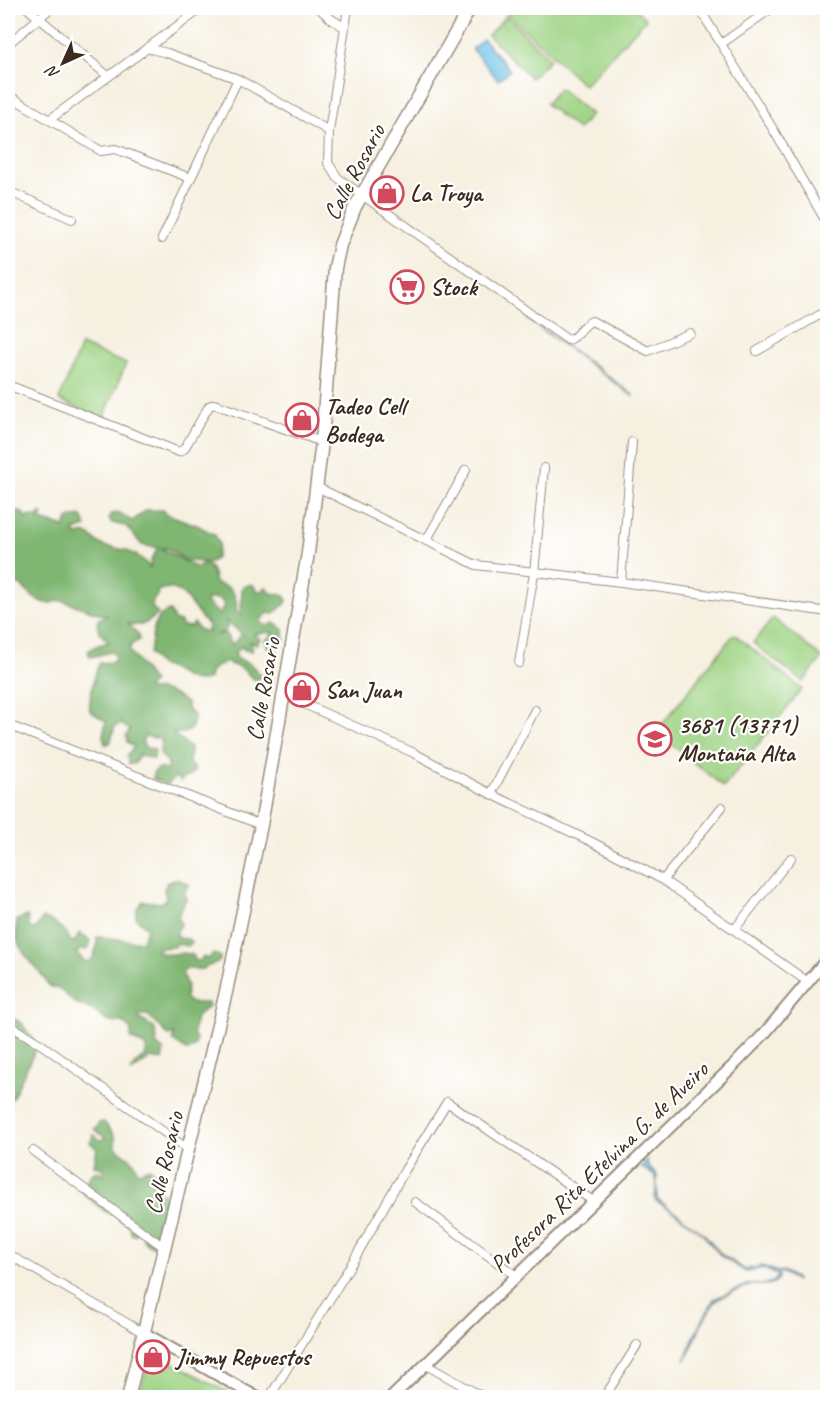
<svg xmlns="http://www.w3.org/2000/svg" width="835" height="1405" font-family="Caveat,sans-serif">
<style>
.green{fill:#9fd485;stroke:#6d7f52;stroke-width:1.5}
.forest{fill:#7fb672;stroke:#5d7048;stroke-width:1.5;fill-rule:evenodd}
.water{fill:#6cc0e8;stroke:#547583;stroke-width:1.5}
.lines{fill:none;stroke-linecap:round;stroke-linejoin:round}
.street-casing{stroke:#988d7f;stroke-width:10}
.secondary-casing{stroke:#988d7f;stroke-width:14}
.primary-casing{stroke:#988d7f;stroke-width:15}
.street{stroke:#fff;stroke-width:8}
.secondary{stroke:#fff;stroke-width:10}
.primary{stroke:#fff;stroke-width:12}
.labels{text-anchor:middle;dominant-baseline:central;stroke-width:4.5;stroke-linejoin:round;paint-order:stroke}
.street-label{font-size:24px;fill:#3b2a1e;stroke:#fff}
.poi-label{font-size:24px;font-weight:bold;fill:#3b2a1e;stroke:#fff;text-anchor:start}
</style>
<rect width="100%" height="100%" fill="#fff"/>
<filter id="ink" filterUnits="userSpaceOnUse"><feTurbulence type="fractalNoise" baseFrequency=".0167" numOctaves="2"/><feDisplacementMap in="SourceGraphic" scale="12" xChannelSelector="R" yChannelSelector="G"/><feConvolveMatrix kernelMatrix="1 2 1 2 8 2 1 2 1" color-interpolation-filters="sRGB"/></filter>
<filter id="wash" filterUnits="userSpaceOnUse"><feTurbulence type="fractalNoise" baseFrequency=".008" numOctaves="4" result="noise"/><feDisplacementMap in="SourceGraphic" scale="24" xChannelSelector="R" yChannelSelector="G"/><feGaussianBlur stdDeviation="1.35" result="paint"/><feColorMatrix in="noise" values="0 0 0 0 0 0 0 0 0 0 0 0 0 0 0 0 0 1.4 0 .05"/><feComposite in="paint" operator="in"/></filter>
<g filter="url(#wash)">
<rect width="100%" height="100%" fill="#f6f0e0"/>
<path class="green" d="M504 8H634L646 19 584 85 502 9Z
M506 16 550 59 531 78 488 35Z
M559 88 591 114 578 130 546 104Z
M81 345 126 364 103 419 59 400Z
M773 618 822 658 803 682 753 643Z
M734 634 802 689 724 787 656 732Z
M152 1351 236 1397H138Z"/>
<path class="forest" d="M147 510H163L169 515 197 525 215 535 219 544 216 558 209 563C202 561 195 562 189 561 178 558 171 546 161 548L193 566 197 567 203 563C213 568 213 573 215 583 218 585 222 585 225 586 234 589 238 602 236 610L241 616 242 587 252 584 258 591H261L266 587 271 593 284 595 287 601 285 604 273 614 268 613 261 620V623L267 626 274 623 284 630V640L274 651 268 648 265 640 271 637 272 632 254 634 260 639 257 644 249 641 252 644 251 651 245 650 242 647 235 652 237 659C248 662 255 666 261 677L257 680C248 678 248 671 241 668 235 665 232 666 227 662 217 667 210 666 209 679 189 687 177 668 159 665L149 653C155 634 150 616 170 611L174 620 181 622 182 626 191 627 194 623 198 629 210 633 207 631 208 625C192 612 183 578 157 591L159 594 153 600 152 607 158 614C147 623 140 629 127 623L139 635V640L132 644 129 650 153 682 147 688 150 690C163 687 176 696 187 703V709L194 715C194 731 188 734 173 733L190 748 189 764 194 768V772L180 781 176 777 167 785 153 779V773L159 768 166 770 168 768V762L160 754 161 738H153L145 736 142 742 146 748 154 749 155 753 153 759 139 755 134 764H129L127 756 134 746 127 742 126 736 130 730 121 724 115 726 110 743 105 744 103 735 106 721 90 711C88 703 95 669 100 663L113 662 116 656 111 652 90 657 88 651 96 646 109 642C102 635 95 630 98 619L107 616 63 601C56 600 55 603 49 603 35 603 29 592 20 585L8 582V511H19L24 514 26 519 30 516 37 517 41 513 43 514 41 520 65 527 68 519 80 516 83 518 86 527 74 531 77 536C89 528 93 542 104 546 106 547 112 547 114 548 129 550 141 555 150 568L151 560 158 548 142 545 126 526 112 523 109 519 111 514 120 513 132 521ZM207 599H220L224 604 220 615 206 602ZM225 620 242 634 231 646 226 633 218 635H216L225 631 228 626Z
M177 879 189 884 185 891 186 899 178 916 181 924 176 932 178 938 188 939 192 942 188 946 177 944 173 947 159 948 156 951C173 959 181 949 193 955L195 961H199L204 957 208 959 213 954 220 956V961L202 969H186L182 973 187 986 185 998 191 1003H208L209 1006 196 1017 193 1033 196 1039 195 1046 188 1051 173 1041 174 1034 169 1036 148 1015H138L139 1019 154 1027 157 1039 156 1044 164 1051 162 1060 151 1058 131 1072 135 1064 146 1055V1047L131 1039V1030L122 1022C100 1023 107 1018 92 1010 86 1007 79 1005 74 1002 65 996 63 987 50 987 46 982 43 976 39 971 24 954 13 945 17 920L26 916 28 917 29 927 32 929 36 928 43 918C53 921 66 929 69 940L75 942 79 933 90 941V946L86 950 82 949 76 952 85 962 92 960 97 946V937C104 937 138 942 141 941 144 938 146 931 147 928L136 918 137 909 143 901 162 903 166 898 164 890 167 882Z
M14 1019 21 1022 37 1046 12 1099 8 1094V1020Z
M104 1122 115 1136V1146C123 1156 136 1157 137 1171L139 1172 150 1168 158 1176 154 1188 149 1193 151 1191 157 1194 162 1192 166 1200 162 1204 168 1206 167 1209 164 1210 165 1218 163 1221 156 1223 160 1225V1231L157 1235 160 1243 158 1246H152L144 1241 143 1236 137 1231 135 1235 131 1234 130 1227 115 1215 104 1211 83 1193C83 1185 89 1174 97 1171L104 1175 102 1168 94 1165 97 1149 90 1142 94 1135 100 1140 106 1138 94 1129 99 1123Z"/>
<path class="water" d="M483 39 510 70 498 80 472 49Z
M528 318 633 395V396L528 319Z
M647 1160 648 1167 657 1175V1199L704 1234 722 1255 745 1270 761 1266 778 1272 783 1271 796 1279V1281L782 1272 779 1273V1278C771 1289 760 1283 749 1286 741 1288 720 1297 715 1302 703 1315 694 1345 685 1361L694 1337 714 1299 749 1284 762 1285 773 1282 779 1276 763 1268 746 1272 721 1256 703 1234 674 1211 656 1201 655 1198 657 1183 655 1176 641 1167Z"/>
</g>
<g filter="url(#ink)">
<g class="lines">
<g class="street-casing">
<path id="street" d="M27 8 108 76
M319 8 331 19 344 27
M348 8 329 131 328 163 338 178 568 340C578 338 582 324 592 321L648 351 690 333
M699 8 773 129 828 225
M8 44 51 8
M721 44 772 8
M147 48 167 53 238 79 329 131
M8 95 101 151 115 149 121 151 190 178
M49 120 202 8
M8 191 72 219
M162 239 238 79
M757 351 828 310
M8 385 179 452 184 449 209 406 214 404 322 442
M317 487 476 565 621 582 828 612
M426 541 466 470
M621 582 632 442
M519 663 534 573 544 468
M284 695 414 753 491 794 592 842 663 880 808 982
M8 725 261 825
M491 794 535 710
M663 880 722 807
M734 930 791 858
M8 1024 42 1045 189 1150
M33 1151 165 1248
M415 1202 516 1276
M8 1254 144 1333
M426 1365 485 1398
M269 1398 355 1258 405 1170 447 1102 593 1201
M604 1398 637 1345"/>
</g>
<g class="secondary-casing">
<path id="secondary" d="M144 1333 258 1398
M391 1398 737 1062 764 1034 828 958"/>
</g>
<g class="primary-casing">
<path id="primary" d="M128 1398 226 992 261 825 308 553 322 442 335 268 340 245 355 207 470 8"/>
</g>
<use href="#street" class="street"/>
<use href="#secondary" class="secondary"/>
<use href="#primary" class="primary"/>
</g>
</g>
<defs>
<g id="shop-ring" transform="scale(1.725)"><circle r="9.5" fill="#fff" stroke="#d1495b" stroke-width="1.5"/><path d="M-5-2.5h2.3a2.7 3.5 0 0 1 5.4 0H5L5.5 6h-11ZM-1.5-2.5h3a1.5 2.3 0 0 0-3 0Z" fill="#d1495b"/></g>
<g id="supermarket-ring" transform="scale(1.725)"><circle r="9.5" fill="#fff" stroke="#d1495b" stroke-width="1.5"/><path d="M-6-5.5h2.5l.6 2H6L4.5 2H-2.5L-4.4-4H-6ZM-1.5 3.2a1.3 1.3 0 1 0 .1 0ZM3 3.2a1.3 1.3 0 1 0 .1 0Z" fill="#d1495b"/></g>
<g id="school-ring" transform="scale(1.725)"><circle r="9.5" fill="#fff" stroke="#d1495b" stroke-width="1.5"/><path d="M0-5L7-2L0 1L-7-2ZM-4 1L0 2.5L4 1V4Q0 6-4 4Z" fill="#d1495b"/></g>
</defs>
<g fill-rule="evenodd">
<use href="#shop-ring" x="387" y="193"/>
<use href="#supermarket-ring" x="407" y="287"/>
<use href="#shop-ring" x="302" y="420"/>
<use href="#shop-ring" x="302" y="690"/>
<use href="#school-ring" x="655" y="739"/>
<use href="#shop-ring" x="153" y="1357"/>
</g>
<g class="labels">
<g class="street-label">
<text transform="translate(354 172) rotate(-62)">Calle Rosario</text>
<text transform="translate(263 689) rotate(-80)">Calle Rosario</text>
<text transform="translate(164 1163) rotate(-77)">Calle Rosario</text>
<text transform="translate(599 1167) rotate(-44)">Profesora Rita Etelvina G. de Aveiro</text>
</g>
<g class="poi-label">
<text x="410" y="193">La Troya</text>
<text x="430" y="287">Stock</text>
<text x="325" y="406">Tadeo Cell<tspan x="325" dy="28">Bodega</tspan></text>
<text x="325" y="690">San Juan</text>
<text x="678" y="725">3681 (13771)<tspan x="678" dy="28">Montaña Alta</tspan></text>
<text x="176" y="1357">Jimmy Repuestos</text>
</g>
</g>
<rect width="835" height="1405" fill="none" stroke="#fff" stroke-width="30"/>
<g transform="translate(63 63) rotate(225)" stroke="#ffffff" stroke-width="4.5" paint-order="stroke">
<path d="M0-4.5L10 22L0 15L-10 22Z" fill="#3b2a1e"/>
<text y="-9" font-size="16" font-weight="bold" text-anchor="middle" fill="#3b2a1e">N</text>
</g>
</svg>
